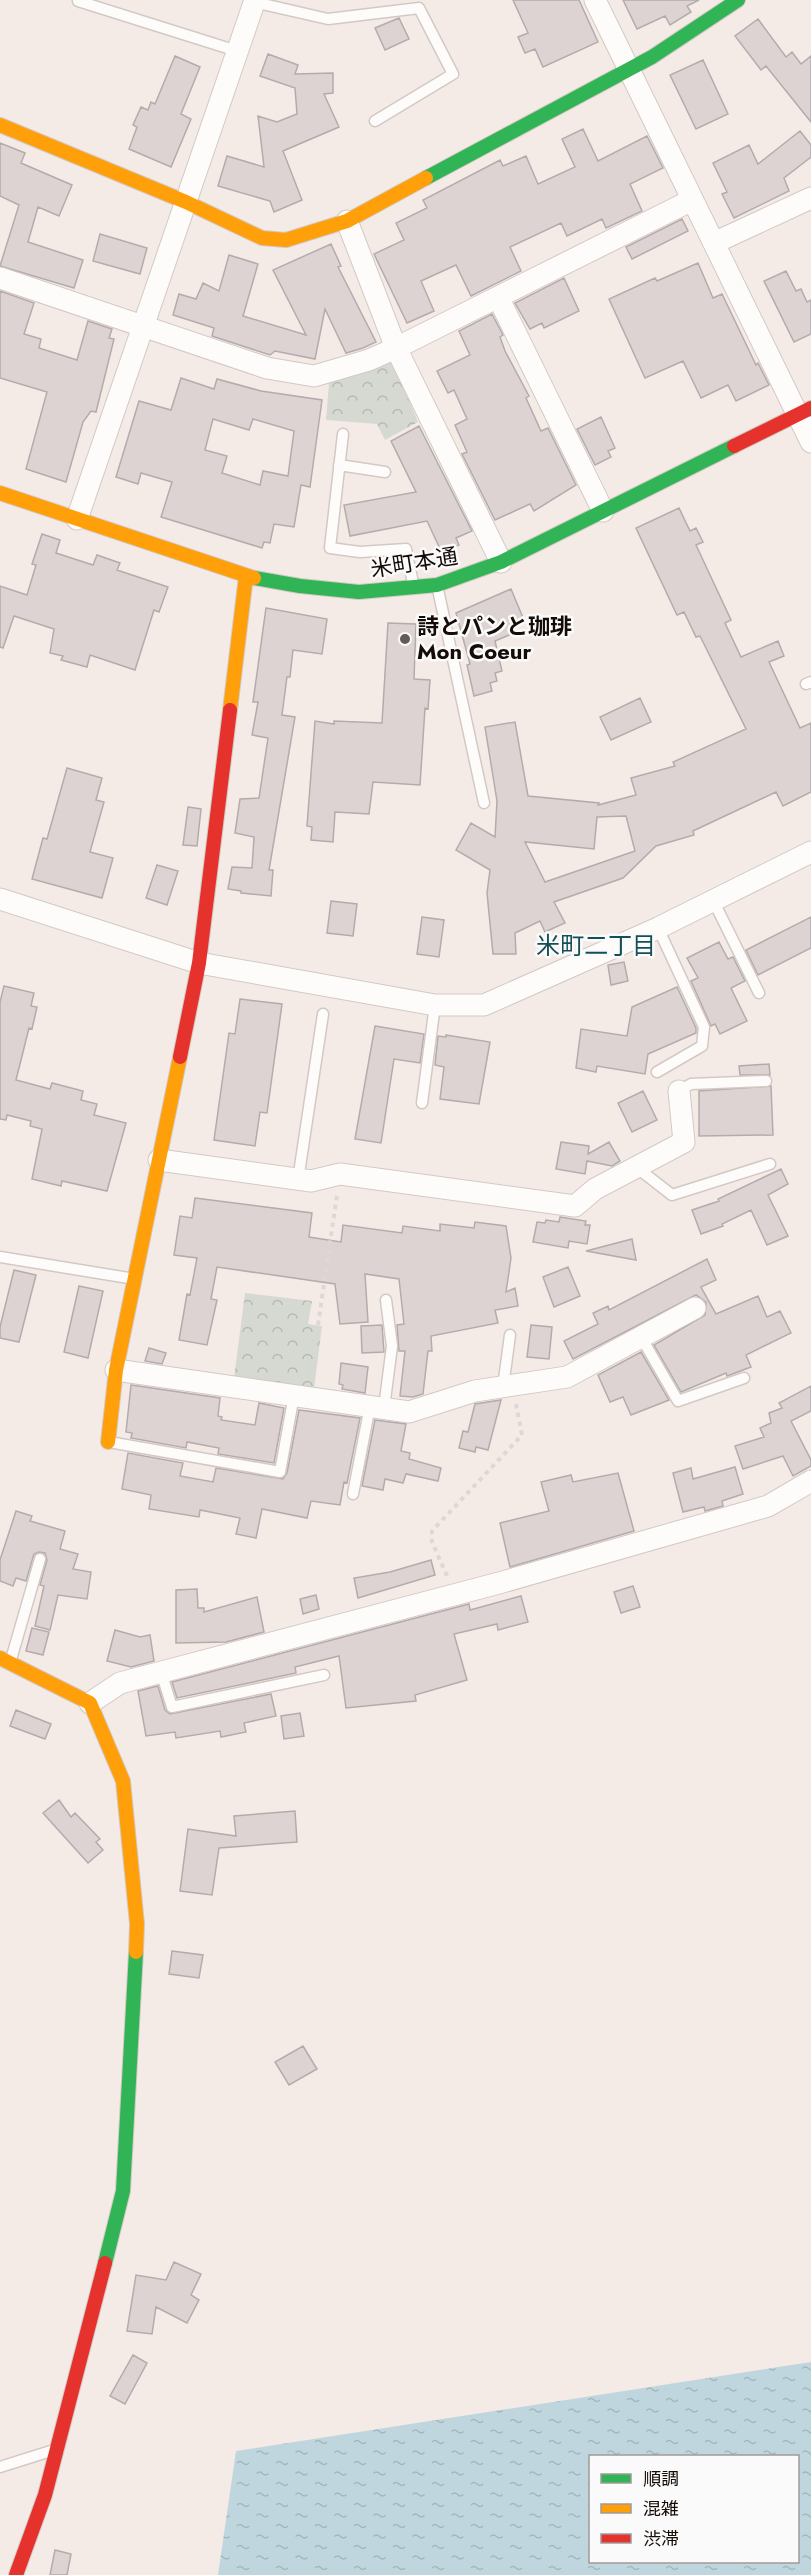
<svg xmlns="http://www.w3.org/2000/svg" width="811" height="2575" font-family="Jost,'Noto Sans JP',sans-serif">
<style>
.park{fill:url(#park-crowns)}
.water{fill:url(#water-ripples);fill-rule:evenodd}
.building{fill:#ddd3d3;stroke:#b5abac;stroke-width:1.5;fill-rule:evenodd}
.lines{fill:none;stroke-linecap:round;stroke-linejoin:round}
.lane-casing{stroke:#d3c9c4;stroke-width:13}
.street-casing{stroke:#d3c9c4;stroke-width:23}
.fast-casing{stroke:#d3c9c4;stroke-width:16}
.slow-casing{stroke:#d3c9c4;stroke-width:16}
.jam-casing{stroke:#d3c9c4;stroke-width:16}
.path{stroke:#dcd8d7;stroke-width:4;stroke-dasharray:4.5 4.5;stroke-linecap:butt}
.lane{stroke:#fefcfb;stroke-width:10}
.street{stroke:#fefcfb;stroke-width:21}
.fast{stroke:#30b455;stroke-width:14}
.slow{stroke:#ff9f0a;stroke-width:14}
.jam{stroke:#e5322d;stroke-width:14}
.poi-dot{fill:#635a55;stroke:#fafafa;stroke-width:2}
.labels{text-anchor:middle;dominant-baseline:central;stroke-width:5;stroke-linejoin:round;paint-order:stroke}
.street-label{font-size:22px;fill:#150c07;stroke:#fafafa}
.poi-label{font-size:22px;font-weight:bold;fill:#150c07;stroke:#fafafa;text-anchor:start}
.neighbourhood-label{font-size:24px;fill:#135056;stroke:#fafafa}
</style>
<defs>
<pattern id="park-crowns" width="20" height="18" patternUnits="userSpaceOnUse" patternTransform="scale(1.5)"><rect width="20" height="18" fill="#d5d9d1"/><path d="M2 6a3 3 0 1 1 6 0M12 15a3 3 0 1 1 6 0" fill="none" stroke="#b6b9b2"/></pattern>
<pattern id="water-ripples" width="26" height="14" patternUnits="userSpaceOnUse" patternTransform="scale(1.5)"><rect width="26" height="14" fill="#c0d6de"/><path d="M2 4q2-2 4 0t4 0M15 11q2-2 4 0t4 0" fill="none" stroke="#a4b6bd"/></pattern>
</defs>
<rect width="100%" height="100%" fill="#f5ebe6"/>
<path class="park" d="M393 360 418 422 385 440 377 424 326 420 329 383Z
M245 1293 312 1301 308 1324 322 1326 314 1389 234 1378Z"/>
<path class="water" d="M811 2362V2575H218L236 2451ZM590 2456H798V2562H590Z"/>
<path class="building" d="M513 0H579L598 42 543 67 535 49 525 53 518 37 528 33Z
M623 0H699L687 6 691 12 670 25 665 16 637 29Z
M399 18 409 39 385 50 375 28Z
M758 19 786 57 792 52 801 64 811 56V122L766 66 761 70 735 36Z
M268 54 298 65 295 74 333 73V93L324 94 339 127 283 151 302 200 274 212 270 201 218 186 227 156 264 167 258 116 277 122 297 114 295 88 260 76Z
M175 56 200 67 181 114 191 119 171 167 129 149 137 127 133 125 141 107 148 110 151 102 155 104Z
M703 60 728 114 696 129 670 75Z
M583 129 598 161 647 136 663 168 630 184 642 211 606 228 602 219 567 236 561 223 510 247 521 271 471 296 456 265 421 281 434 311 407 323 374 254 404 240 396 223 427 208 423 200 500 160 503 166 526 156 538 184 575 167 562 139Z
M800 131 811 145V157L784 178 789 191 734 218 722 194 727 192 713 163 749 145 758 164Z
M0 143 25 153 21 163 72 185 59 216 38 207 28 242 83 260 74 288 0 266 19 205 0 196Z
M682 219 688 231 632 259 626 247Z
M100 234 147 248 140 274 93 261Z
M331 244 341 266 338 267 376 342 363 348 346 353 325 309 315 359 275 351 270 355 212 336 214 328 173 315 179 294 196 299 203 283 219 291 229 255 258 264 243 316 306 335 273 270Z
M698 263 713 298 722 294 756 365 758 363 769 385 736 401 728 385 701 398 683 361 645 378 609 299 655 278 657 281Z
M786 271 796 291 801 289 807 302 811 300V334L794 342 764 281Z
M564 278 579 311 544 328 542 323 530 329 515 303Z
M0 291 34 303 24 334 41 339 39 348 77 360 88 321 112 329 109 338 114 339 96 412 91 411 83 422 66 482 26 469 47 392 0 378Z
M492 314 503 335 500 337 505 351 529 396 526 398 541 431 548 428 576 485 534 511 530 504 495 520 462 454 467 452 455 425 467 419 454 390 448 393 437 371 470 355 459 331Z
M181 378 214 389 217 379 261 391 322 400 310 487 301 485 294 527 274 524 270 543 264 542 262 548 161 517 172 482 141 473 138 484 116 477 139 401 171 410ZM213 419 249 430 253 419 294 431 288 476 263 471 260 485 222 473 227 456 205 450Z
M601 417 615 448 608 451 611 457 595 465 577 429Z
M419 426 472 531 456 538 459 545 442 553 427 521 350 536 344 505 416 492 391 441Z
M679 508 690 531 696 528 703 542 696 545 731 620 725 623 741 657 778 641 784 656 769 662 800 728 811 723V792L783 806 776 792 693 831 694 835 656 846 623 878 554 902 565 923 545 932 540 921 515 933 516 954H493L487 893 490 870 456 850 471 823 495 837 497 801 485 727 515 722 528 796 599 803 598 805 636 795 631 778 675 766 673 762 746 729 700 636 696 637 684 612 677 615 636 528ZM626 816 635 851 545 882 525 842 594 849 597 817Z
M42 534 60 540 56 553 93 565 97 555 120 563 117 570 168 587 159 612 154 610 135 670 90 655 87 667 61 660 63 656 50 653 54 629 14 616 3 648 0 647V586L27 595 36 565 32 564Z
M511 589 524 620 510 625 514 633 495 641 502 671 495 673 497 681 490 683 492 691 474 696 467 665 470 664 456 613Z
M266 608 327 619 322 654 293 650 290 677H287L282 715 295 717 269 870H273L271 896 241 893V891L228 889 232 867 252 868 254 837 235 833 240 799 259 798 268 738 252 735 258 702H253Z
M388 623 416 624 414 679 430 680 428 709 425 708 420 785 373 782 369 814 335 812 333 842 311 840 312 827 307 826 315 721 334 724V721L382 723Z
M640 698 651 722 611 740 600 717Z
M67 768 102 778 96 800 104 802 90 852 113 858 102 898 32 879 43 838 47 839Z
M188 807 201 809 197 846 183 845Z
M157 865 178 871 167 905 146 898Z
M331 901 357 904 353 936 327 933Z
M422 917 444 920 439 957 417 954Z
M811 917V948L758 975 746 950Z
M719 942 728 959 733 957 745 981 731 988 747 1021 720 1034 715 1024 711 1026 691 981 698 978 687 958Z
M624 962 628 981 611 985 608 965Z
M4 986 34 993 31 1006 37 1007 32 1029 29 1028 16 1080 50 1089 52 1083 83 1091 81 1100 97 1104 94 1115 126 1123 107 1191 62 1181 61 1186 32 1179 42 1129 30 1126 31 1121 7 1115 6 1120 0 1119V1002Z
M677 987 696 1028V1033L648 1054 645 1074 597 1066 596 1072 576 1068 581 1029 627 1036 632 1007Z
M240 999 282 1004 267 1113 260 1112 255 1146 214 1140 229 1033 235 1034Z
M375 1026 424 1034 420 1063 394 1059 381 1143 355 1139Z
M446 1035 490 1042 479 1104 440 1099 444 1067 435 1065 438 1036 446 1037Z
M769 1064 770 1075H740L739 1066Z
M771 1086 773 1135 699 1136V1091Z
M643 1091 657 1120 632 1132 618 1103Z
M561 1142 589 1146 588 1154 609 1142 620 1161 612 1166 587 1161 585 1174 556 1169Z
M781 1169 788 1184 768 1195 788 1236 767 1245 751 1210 722 1224 723 1226 701 1234 692 1210 719 1201 718 1199Z
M195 1198 312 1213 309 1237 341 1242 343 1225 402 1233 403 1226 440 1231V1224L474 1228 475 1222 506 1226 511 1258 506 1292 515 1288 518 1306 495 1310 498 1323 431 1336 432 1351H428L423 1394 413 1397 400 1396 405 1351H399L397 1325 404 1324 399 1279 365 1274 368 1322 340 1324 335 1284 217 1267 211 1299 217 1300 207 1345 179 1340 187 1294 190 1295 197 1258 174 1255 180 1216 192 1218Z
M560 1217 586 1221 585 1225H590L587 1244 569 1241 568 1248 533 1242 537 1222 545 1223 546 1220 559 1222Z
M632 1239 636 1260 586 1251Z
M707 1259 716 1280 701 1287 716 1314 758 1296 767 1317 780 1311 791 1333 746 1355 751 1367 727 1376 726 1373 681 1392 654 1345 705 1315 706 1302 696 1295 573 1359 564 1341 598 1324 593 1313 608 1306 609 1310Z
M568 1267 580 1296 554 1307 543 1277Z
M14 1270 36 1275 19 1342 0 1338V1327Z
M79 1286 103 1291 88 1358 64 1352Z
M382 1325 384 1352 362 1353 361 1326Z
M531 1325 552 1327 549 1359 527 1357Z
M149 1348 166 1353 162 1364 145 1361Z
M641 1352 669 1400 631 1415 623 1397 610 1402 598 1375Z
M341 1363 368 1367 365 1393 342 1389 343 1385 339 1384Z
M131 1385 220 1398 218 1416 222 1417 221 1420 255 1425 259 1403 284 1408 274 1463 218 1454 219 1448 187 1442 186 1448 131 1438 132 1433 126 1432Z
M811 1386V1411L791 1421 811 1460V1466L793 1476 783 1456 743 1469 735 1446 764 1437 760 1428 771 1423 769 1413 782 1408 779 1403Z
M501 1400 488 1450 476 1447 475 1452 459 1448 463 1431 468 1432 475 1404Z
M299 1410 360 1418 347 1483 344 1482 340 1505 311 1501 307 1518 262 1509 256 1538 236 1534 240 1518 200 1510 199 1517 149 1509 151 1495 122 1489 128 1453 183 1463 180 1476 213 1482 216 1468 283 1479 287 1473Z
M375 1420 406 1424 401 1451 410 1453 409 1459 441 1468 438 1481 406 1474 403 1483 385 1479 383 1490 362 1486Z
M735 1467 743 1494 722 1501 723 1506 705 1511 704 1507 683 1512 673 1473 691 1468 693 1479Z
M618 1473 634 1531 510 1567 500 1523 549 1511 541 1482 571 1475 573 1482Z
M16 1511 32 1516 30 1521 65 1531 60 1549 78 1554 73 1569 91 1572 87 1599 58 1595 50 1630 35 1626 44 1586 40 1585 47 1560 45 1553 39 1552 34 1554 26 1581 16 1578 13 1586 0 1581V1560Z
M431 1560 435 1575 358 1598 354 1578 390 1572Z
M633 1586 640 1607 621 1613 614 1592Z
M197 1589 198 1608H204V1612L257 1597 264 1632 226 1642 176 1643V1590Z
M316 1595 319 1609 303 1614 300 1599Z
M521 1596 528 1622 498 1630 497 1624 454 1634 467 1680 415 1695 416 1701 346 1708 339 1656 295 1667 296 1673 177 1698 172 1682 469 1604 470 1610Z
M32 1628 49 1632 43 1655 26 1651Z
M115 1630 140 1637 150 1635 154 1661 131 1667 107 1661Z
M158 1686 165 1710 170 1714 271 1694 276 1716 244 1723 246 1732 221 1737 220 1731 176 1738 175 1732 146 1736 138 1691Z
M16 1710 51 1724 45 1739 10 1726Z
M300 1713 304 1736 284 1739 281 1716Z
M59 1800 71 1817 75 1813 100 1839 96 1842 103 1850 88 1863 43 1813Z
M295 1811 297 1842 219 1848 212 1895 180 1891 188 1829 236 1836 234 1816Z
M172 1951 203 1955 199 1978 169 1974Z
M303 2046 317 2069 289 2085 275 2062Z
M174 2262 201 2274 191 2295 199 2300 187 2323 156 2307 152 2334 127 2331 136 2275 166 2280Z
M133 2355 147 2363 125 2404 110 2396Z
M55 2550 71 2554 67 2575H50Z"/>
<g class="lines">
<g class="lane-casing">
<path id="lane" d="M78 1 237 51
M254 2 328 19 419 8 453 74 375 121
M343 434 330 548 360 552 406 549 414 588
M339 465 385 472
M437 585 484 803
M806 684 811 682
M713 900 759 993
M657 1072 702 1046 704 1027 658 928
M679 1091 691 1084 766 1081
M422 1103 435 1005
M636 1167 672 1195 770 1164
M298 1180 323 1014
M0 1257 135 1279
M641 1337 678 1401 744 1378
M503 1387 510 1335
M384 1408 392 1346 386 1300
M109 1442 280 1472 294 1395
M353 1494 370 1406
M10 1663 40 1559
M161 1672 172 1707 324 1675
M0 2467 54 2450"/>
</g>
<g class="street-casing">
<path id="street" d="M595 0 811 442
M347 221 396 348 501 562
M716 242 811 198
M0 278 267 368 314 376 369 360 396 348 692 200
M498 297 603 511
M77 519 255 0
M0 899 199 963 435 1005H484L658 928 811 852
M159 1160 311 1181 340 1174 575 1206 595 1189 684 1142 679 1091
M116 1370 409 1412 475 1391 567 1377 695 1308
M90 1703 120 1683 499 1583 768 1506 811 1481"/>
</g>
<g class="fast-casing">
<path id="fast" d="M426 178 652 57 738 0
M254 578 300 586 359 592 437 585 501 562 734 446
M105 2263 123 2191 136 1952"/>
</g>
<g class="slow-casing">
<path id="slow" d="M0 125 186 202 262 238 286 240 347 221 426 178
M0 493 254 578
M230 710 246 576
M108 1442 116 1370 180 1057
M0 1658 90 1703 123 1781 137 1924 136 1952"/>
</g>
<g class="jam-casing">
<path id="jam" d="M734 446 811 408
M180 1057 199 963 230 710
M16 2575 45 2495 105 2263"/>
</g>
<path class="path" d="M318 1325 337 1195
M447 1576 432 1542V1531L522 1435 516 1404"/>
<use href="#lane" class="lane"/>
<use href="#street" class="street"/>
<use href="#fast" class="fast"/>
<use href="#slow" class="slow"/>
<use href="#jam" class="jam"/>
</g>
<circle class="poi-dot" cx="405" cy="639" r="6"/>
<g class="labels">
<g class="street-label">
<text transform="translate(414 562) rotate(-9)">米町本通</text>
</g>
<g class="poi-label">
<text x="417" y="626">詩とパンと珈琲<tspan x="417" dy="25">Mon Coeur</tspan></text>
</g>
<g class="neighbourhood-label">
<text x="596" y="945">米町二丁目</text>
</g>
</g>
<rect x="589" y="2455" width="210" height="108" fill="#fafafa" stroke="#9e9b99" stroke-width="1.5"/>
<rect x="601" y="2474" width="30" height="9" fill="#30b455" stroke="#9e9b99" stroke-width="1.5"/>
<text x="643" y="2485" font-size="18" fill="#150c07">順調</text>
<rect x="601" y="2504" width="30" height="9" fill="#ff9f0a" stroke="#9e9b99" stroke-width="1.5"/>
<text x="643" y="2515" font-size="18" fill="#150c07">混雑</text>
<rect x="601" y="2534" width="30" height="9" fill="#e5322d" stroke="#9e9b99" stroke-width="1.5"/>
<text x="643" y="2545" font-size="18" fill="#150c07">渋滞</text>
</svg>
